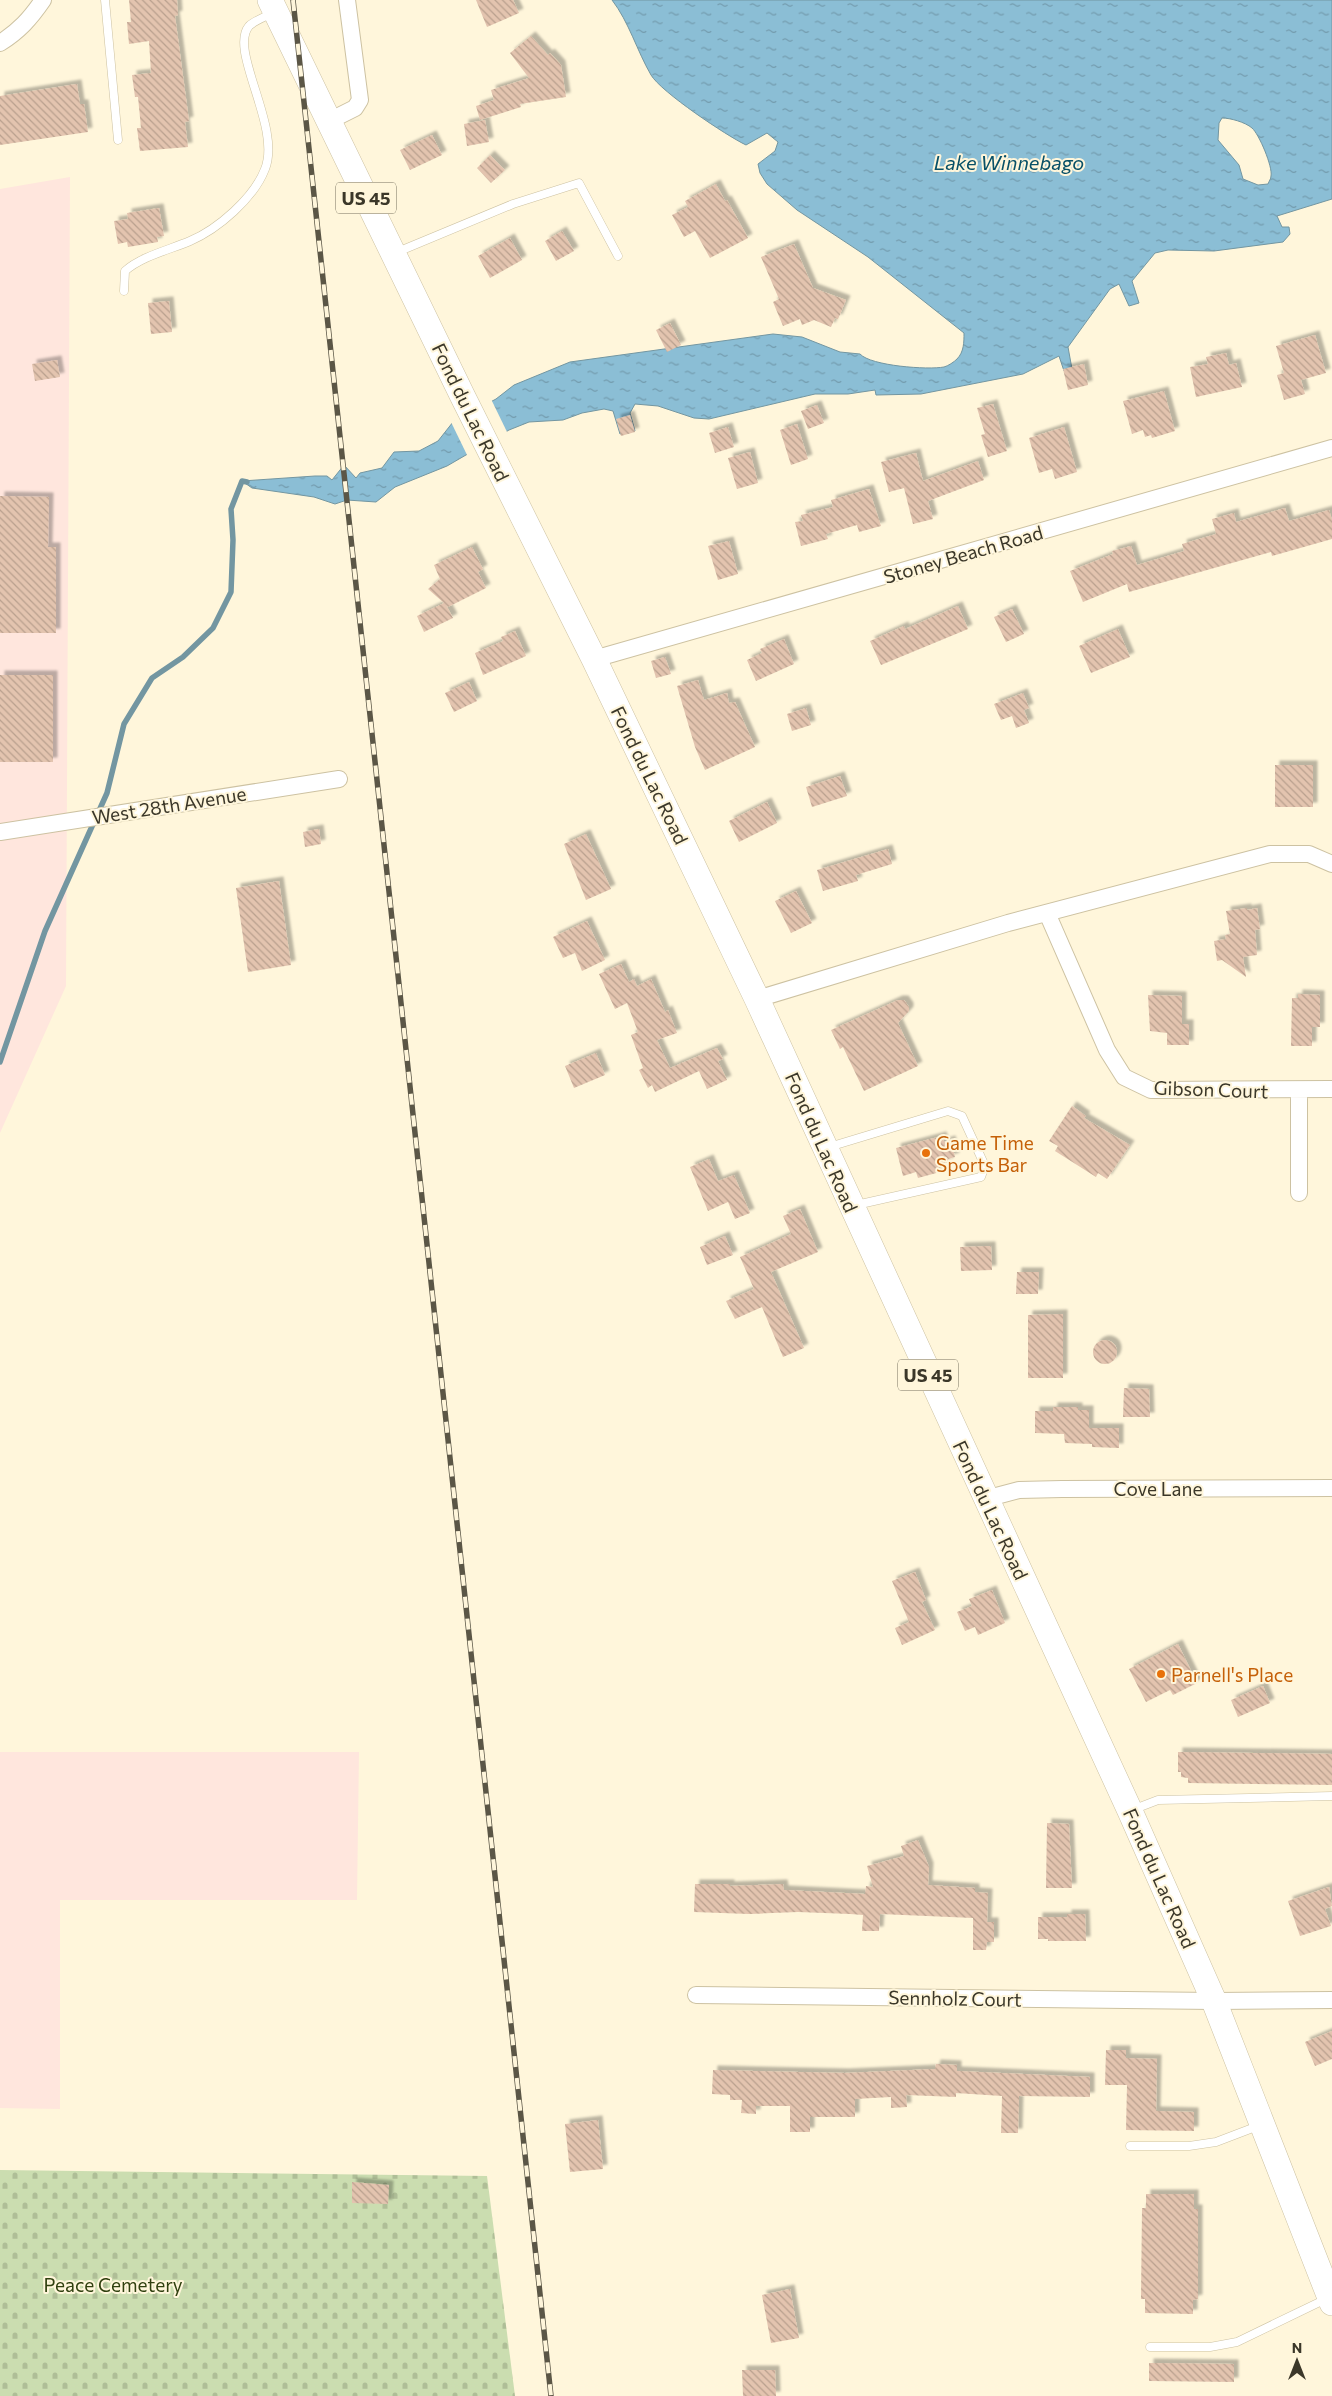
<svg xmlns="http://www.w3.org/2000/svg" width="1332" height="2396" font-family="Commissioner,sans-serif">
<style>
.industrial{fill:#ffe6dd}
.cemetery{fill:url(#cemetery-stones)}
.water{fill:url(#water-ripples);stroke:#7396a1;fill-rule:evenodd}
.pier{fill:#fff6db}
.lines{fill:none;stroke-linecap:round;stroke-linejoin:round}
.stream{stroke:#7396a1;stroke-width:5.5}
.building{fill:url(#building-back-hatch);filter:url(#shadow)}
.service-casing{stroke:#cdc2a2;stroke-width:9}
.minor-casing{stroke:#cdc2a2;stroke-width:18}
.primary-casing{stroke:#cdc2a2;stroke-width:26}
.service{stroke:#fff;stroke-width:8}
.minor{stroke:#fff;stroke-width:16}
.primary{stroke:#fff;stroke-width:25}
.rail-casing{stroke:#5b5646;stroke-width:5.5}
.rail{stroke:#fff6db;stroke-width:4;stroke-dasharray:11;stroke-linecap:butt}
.food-dot{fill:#e8710a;stroke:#fff6db;stroke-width:2}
.labels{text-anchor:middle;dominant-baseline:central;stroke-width:4;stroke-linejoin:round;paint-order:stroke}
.shield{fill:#fff6db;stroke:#76705e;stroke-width:1}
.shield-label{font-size:18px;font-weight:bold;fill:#3b3729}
.street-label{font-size:19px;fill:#3b3729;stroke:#fff6db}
.food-label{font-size:19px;fill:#c56008;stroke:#fff6db;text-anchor:start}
.park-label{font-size:19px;fill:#30400f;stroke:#fff6db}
.water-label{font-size:20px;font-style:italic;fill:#085067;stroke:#fff6db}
</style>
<defs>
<pattern id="cemetery-stones" width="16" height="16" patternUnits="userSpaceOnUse" patternTransform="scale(1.25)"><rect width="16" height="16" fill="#cbddb0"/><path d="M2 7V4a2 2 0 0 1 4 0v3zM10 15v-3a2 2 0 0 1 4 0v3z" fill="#afbe97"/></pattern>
<pattern id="water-ripples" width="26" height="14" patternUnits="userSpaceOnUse" patternTransform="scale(1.25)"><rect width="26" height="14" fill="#8bbed5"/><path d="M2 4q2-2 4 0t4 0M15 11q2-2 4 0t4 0" fill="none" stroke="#739bad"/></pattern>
<pattern id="building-back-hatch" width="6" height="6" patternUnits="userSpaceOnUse" patternTransform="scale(1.25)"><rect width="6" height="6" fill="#e3c4af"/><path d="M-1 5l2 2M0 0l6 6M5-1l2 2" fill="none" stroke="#b9a08e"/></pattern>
<filter id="shadow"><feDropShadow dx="4.5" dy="-4.5" stdDeviation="1" flood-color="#0004"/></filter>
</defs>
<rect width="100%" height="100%" fill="#fff6db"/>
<path class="industrial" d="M70 177 66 986 0 1133V189Z
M0 1752H359L357 1900H60V2109L0 2108Z"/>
<path class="cemetery" d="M0 2170 487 2176 515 2396H0Z"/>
<path class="water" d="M612 0H1332V199L1277 216 1282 227H1289L1290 234 1283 242 1214 251 1168 250 1155 253 1132 281 1139 303 1129 306 1119 284 1110 289 1068 347 1072 369 1064 371 1059 356 1023 374 921 394 876 395 875 390 848 394H815L709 419 694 418 658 406 635 404 630 413 635 431 620 434 613 411 604 409 582 413 563 420 529 422 509 430 447 466 395 487 376 502 347 500 335 504 314 497 252 488 242 481 315 476H327L332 480 344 465 356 478 360 473 382 468 394 452 419 451 438 441 453 422 496 399 514 385 570 362 773 334 802 337 840 352 860 354C871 366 928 370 944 367 948 366 954 362 957 359 964 352 964 342 964 333L868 257 797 210 767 184 760 173 758 164 775 151 778 142 767 133 746 145C727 136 661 92 651 75 637 51 629 22 612 0ZM1222 118C1230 118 1245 122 1252 128 1259 134 1273 167 1271 176 1271 179 1269 181 1268 184L1258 185 1243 179 1239 165 1218 140 1219 123Z"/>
<path class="pier" d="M491 399 508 434 468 457 451 422Z"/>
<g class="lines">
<path class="stream" d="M0 1062 45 931 107 793 124 724 152 678 183 657 213 628 231 592 233 540 231 509 242 481 247 482"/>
</g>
<path class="building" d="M129 0H177L178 15 175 16 189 121 185 122 188 147 140 151 137 128H141L138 97H135L132 75 151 73 149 41 129 44 127 22H131Z
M476 0H513L519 13 487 27Z
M531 36 548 55 550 53 561 65 566 97 520 104 521 107 480 120 476 106 494 100 491 90 529 78 510 53Z
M77 84 80 104H84L88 132 0 145V96Z
M485 120 489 142 467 146 464 124Z
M432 135 442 155 410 170 400 150Z
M490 155 505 170 491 183 477 168Z
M716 184 725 201 727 200 748 238 710 258 695 231 684 237 672 215 688 207 685 201Z
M159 208 164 236 157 237 158 242 128 247 127 242 118 244 114 221 128 219 127 213Z
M562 231 574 251 556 261 545 241Z
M510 238 522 260 490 278 478 256Z
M794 244 813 288 846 300 838 319 835 318 831 327 814 320 802 325 800 319 783 326 773 302 779 299 761 257Z
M169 301 172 332 151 334 148 303Z
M670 323 681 345 667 352 656 330Z
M1315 335 1326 373 1301 380 1305 394 1284 400 1277 375 1284 373 1276 346Z
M1226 353 1229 365 1236 363 1242 387 1196 397 1190 367 1208 364 1206 357Z
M57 360 60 377 35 381 32 364Z
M1084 364 1088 385 1068 390 1063 369Z
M1164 391 1175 431 1152 438 1151 435 1145 437 1143 430 1132 434 1123 401Z
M993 404 1007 451 988 457 981 435 985 434 977 408Z
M817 405 824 423 808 429 801 411Z
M630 415 635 432 621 436 616 419Z
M797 424 808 459 791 465 780 430Z
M728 427 734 447 715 453 709 433Z
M1064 427 1077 472 1055 479 1052 469 1039 473 1029 438Z
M750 452 758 483 737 489 728 458Z
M916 453 923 481 978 461 984 480 928 501 933 519 913 524 904 488 889 492 881 462Z
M869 489 881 526 859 532 857 525 826 534 828 539 801 546 795 522 803 521 801 515 833 507 831 500Z
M0 496 49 497 48 547H56V633H0Z
M1285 508 1289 521 1329 510 1332 520V539L1272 556 1271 552 1129 592 1127 584 1083 602 1070 571 1113 554 1112 551 1131 546 1137 565 1184 551 1182 544 1216 534 1212 519 1234 513 1236 522Z
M729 541 738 574 718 580 708 546Z
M472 547 483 569 478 572 486 588 448 607 446 605 453 618 424 632 417 616 444 603 428 589 440 579 434 565Z
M958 606 968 629 881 665 870 641 904 626 905 629Z
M1012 609 1024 634 1006 642 994 617Z
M1118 629 1130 657 1091 673 1079 646Z
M515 631 526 656 483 675 475 653 503 641 501 637Z
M784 639 794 664 756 681 747 660 762 653 760 649Z
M665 657 671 674 656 678 651 661Z
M0 675H53V762H0Z
M698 680 704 700 727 693 729 703 735 702 755 747 705 770 695 747 677 686Z
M469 682 477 701 454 712 445 693Z
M1023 693 1029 708 1024 710 1029 723 1016 728 1012 716 1001 720 994 704Z
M806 708 811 725 792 731 787 714Z
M1275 765H1313V807H1275Z
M840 776 847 796 812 807 806 787Z
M767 802 777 823 739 842 729 821Z
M319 829 321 844 305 847 303 832Z
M586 834 611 889 586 900 564 844Z
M888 849 892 864 856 875 858 881 823 891 817 870Z
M279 881 291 965 248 972 236 888Z
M796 891 812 923 791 933 775 901Z
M1247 908V910L1257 908 1260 929 1255 930 1257 955 1243 957 1246 977 1222 960 1217 961 1214 941 1226 939 1225 935 1230 934 1226 911Z
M587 921 605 960 582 971 575 953 563 958 553 937Z
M621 964 629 982 634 979 637 986 651 979 665 1012 668 1010 677 1033 657 1040 670 1068 717 1048 723 1059 718 1061 727 1080 707 1089 699 1071 655 1092 652 1085 648 1088 639 1070 643 1068 631 1035 638 1032 627 1003 615 1009 599 974Z
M1298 994 1320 995V1027H1312V1046H1291L1292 998H1298Z
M1148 995 1182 996V1024H1189V1045H1167V1033L1150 1031Z
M898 1000H904L909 1007V1011L898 1023 918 1066 864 1091 843 1047 840 1049 831 1030Z
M596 1053 605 1075 574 1088 565 1066Z
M1072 1106 1086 1116 1084 1118 1130 1145 1107 1179 1098 1173 1096 1177 1055 1151 1058 1146 1049 1141Z
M942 1136 944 1142 951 1140 955 1157 948 1159 949 1162 938 1165 940 1172 918 1178 916 1172 903 1176 896 1148Z
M709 1159 718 1181 734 1175 750 1213 735 1219 728 1202 708 1211 690 1167Z
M800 1209 818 1252 771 1272 804 1348 783 1357 762 1307 735 1319 726 1301 754 1289 740 1257 791 1234 783 1216Z
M725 1236 733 1255 707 1265 700 1247Z
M991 1246 992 1270 961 1271 960 1247Z
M1017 1272H1039L1038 1294H1016Z
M1063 1314V1378H1028V1315Z
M1093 1352a12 12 0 1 1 24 0a12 12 0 1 1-24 0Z
M1124 1388 1149 1389 1150 1417H1123Z
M1053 1407H1078V1410H1089V1428H1119V1448L1092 1447V1444L1065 1443 1064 1434 1035 1433V1411H1053Z
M915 1572 926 1600 922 1602 935 1630 902 1645 895 1628 909 1622 892 1581Z
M992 1590 1005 1623 978 1635 975 1627 965 1631 957 1612 972 1606 969 1599Z
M1178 1644 1197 1683 1173 1695 1170 1690 1146 1702 1129 1669Z
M1263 1686 1270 1703 1238 1717 1231 1700Z
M1178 1752 1332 1754V1785L1188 1783V1778L1181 1777V1772H1178Z
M1047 1823 1069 1824 1072 1888H1046Z
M918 1840 929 1867 928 1885 975 1888V1892L988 1893 987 1922H994V1942H987L986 1950H973V1918L880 1914 879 1931H862L863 1915 850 1914 798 1912 749 1914 694 1912 695 1884H730V1886L783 1884 784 1890 865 1894 866 1886 873 1887 867 1866 904 1856 901 1846Z
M1329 1887 1332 1906 1325 1909 1331 1926 1300 1936 1288 1901Z
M1067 1914H1085L1086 1941H1048V1939H1038V1917H1067Z
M1332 2031V2059L1315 2066 1305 2042Z
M1106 2050H1126V2058L1157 2059 1156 2111 1194 2112V2131L1126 2130 1127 2085H1105Z
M936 2064 957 2065V2071L1090 2077V2097L1019 2096 1018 2133H1001L1002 2096 956 2093V2097L906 2095 907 2107 891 2108V2097L855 2099V2117H810V2132H790V2106H756V2114L741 2113 742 2100H730V2095L712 2094 713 2070 845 2073 935 2069Z
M598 2120 603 2169 570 2172 565 2124Z
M352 2182 389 2185 388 2204 352 2203Z
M1146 2194H1194V2209H1198V2299L1193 2300V2314L1145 2313V2299H1141L1142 2208H1146Z
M790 2289 799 2338 771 2343 762 2295Z
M1149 2363 1234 2364V2382L1149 2381Z
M742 2370H775L776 2396H743Z"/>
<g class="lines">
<g class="service-casing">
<path id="service" d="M105 0 118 140
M395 253 513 204 579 183 618 256
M124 291 125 271C142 256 169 250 190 241 218 229 254 198 265 169 282 127 228 50 249 26 254 21 265 17 272 13
M829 1147 948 1111 962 1116 985 1166 981 1177 856 1205
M1132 1810 1158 1800 1332 1796
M1130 2146H1189L1216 2142 1258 2126
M1150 2347H1210L1237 2342 1326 2299"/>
</g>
<g class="minor-casing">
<path id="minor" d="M0 43C19 31 30 19 43 0
M329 121 355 108 360 100 347 0
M594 659 1332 448
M0 832 339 779
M1047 913 1107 1050 1124 1077 1151 1090 1332 1089
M757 999 1008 923 1270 854H1309L1332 864
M1299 1091V1193
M985 1499 1019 1490 1062 1489 1332 1488
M696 1995 1214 2001 1332 2000"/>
</g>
<g class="primary-casing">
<path id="primary" d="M270 0 462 395 594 659 757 999 1130 1811 1214 2001 1332 2303"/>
</g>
<use href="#service" class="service"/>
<use href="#minor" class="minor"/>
<use href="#primary" class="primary"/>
<g class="rail-casing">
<path id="rail" d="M293 0 551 2396"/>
</g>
<use href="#rail" class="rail"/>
</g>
<g class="food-dot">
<circle cx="926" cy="1153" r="5"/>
<circle cx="1161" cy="1674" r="5"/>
</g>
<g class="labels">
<g class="shield">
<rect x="336" y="182.5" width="60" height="31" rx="4"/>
<rect x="898" y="1359.5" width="60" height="31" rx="4"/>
</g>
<g class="shield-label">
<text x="366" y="198">US 45</text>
<text x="928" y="1375">US 45</text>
</g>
<g class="street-label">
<text transform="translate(471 412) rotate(64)">Fond du Lac Road</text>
<text transform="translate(963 554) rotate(-16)">Stoney Beach Road</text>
<text transform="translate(650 775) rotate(64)">Fond du Lac Road</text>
<text transform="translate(169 805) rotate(-9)">West 28th Avenue</text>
<text transform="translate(1211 1089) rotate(2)">Gibson Court</text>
<text transform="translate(822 1142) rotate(66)">Fond du Lac Road</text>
<text x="1158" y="1488">Cove Lane</text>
<text transform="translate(991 1510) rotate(65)">Fond du Lac Road</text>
<text transform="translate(1160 1878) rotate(66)">Fond du Lac Road</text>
<text transform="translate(955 1998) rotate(1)">Sennholz Court</text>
</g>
<g class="food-label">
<text x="936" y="1142">Game Time<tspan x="936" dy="22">Sports Bar</tspan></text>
<text x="1171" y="1674">Parnell's Place</text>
</g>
<g class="park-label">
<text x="113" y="2284">Peace Cemetery</text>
</g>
<g class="water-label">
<text x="1009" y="162">Lake Winnebago</text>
</g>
</g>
<g transform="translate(1297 2361)" stroke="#fff6db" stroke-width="4" paint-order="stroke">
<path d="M0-4L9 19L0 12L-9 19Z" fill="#3b3729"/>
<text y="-8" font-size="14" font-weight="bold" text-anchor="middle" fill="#3b3729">N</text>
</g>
</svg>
